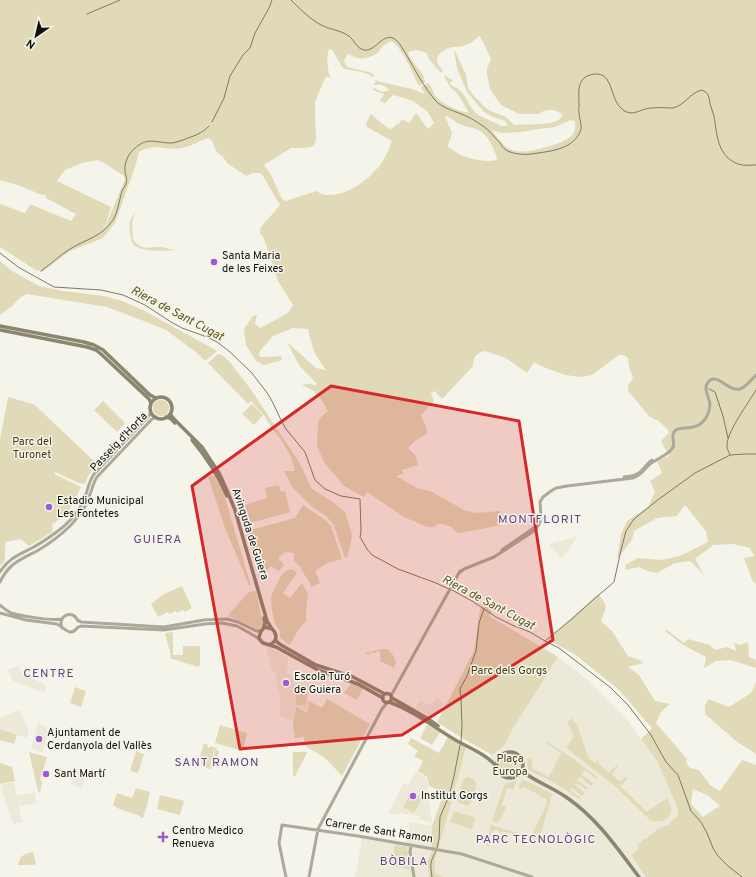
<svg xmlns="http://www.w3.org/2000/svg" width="756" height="877" font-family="Overpass,sans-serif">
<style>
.built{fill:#ece9d9}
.green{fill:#e0dab8;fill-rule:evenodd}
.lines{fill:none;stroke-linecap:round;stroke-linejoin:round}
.stream{stroke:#7e7960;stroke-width:1}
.tertiary{stroke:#aca99a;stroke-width:3}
.secondary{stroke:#8a8670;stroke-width:3.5}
.marked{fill:#d62828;fill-opacity:0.2;stroke:#d62828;stroke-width:3;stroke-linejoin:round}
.poi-dot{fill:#9f5bd0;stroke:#f5f4ea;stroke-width:1.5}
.labels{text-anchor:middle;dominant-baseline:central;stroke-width:3;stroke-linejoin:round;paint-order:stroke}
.poi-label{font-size:11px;fill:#0f0f0c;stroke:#f5f4ea;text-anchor:start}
.park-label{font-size:11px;fill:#423a0e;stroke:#f5f4ea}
.street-label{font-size:11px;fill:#0f0f0c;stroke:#f5f4ea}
.water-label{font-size:12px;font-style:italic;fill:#5e5319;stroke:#f5f4ea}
.neighbourhood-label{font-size:12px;letter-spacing:1px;fill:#64427d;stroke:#f5f4ea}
</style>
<rect width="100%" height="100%" fill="#f5f4ea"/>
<path class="built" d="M576 537 577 538 562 558 549 546 552 543Z
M269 647 288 657 287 673 295 678 294 686 309 687 308 699H309L306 711 295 704 293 722 280 715V701H279L281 695 279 694 276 679V675L272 670 267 652V648Z
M558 657 589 681 628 721 657 761 677 806 678 817 631 855 648 877H444L435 873V860L441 840 466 748 488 760 492 755 504 746 512 730Z
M18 665 22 674 28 677 29 676 34 679 47 686 45 691 43 692 13 681 7 668 11 669Z
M437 698 443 702 434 718 415 708 420 701 429 705Z
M20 710 29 731 27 738 0 729V721L1 717Z
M38 723 46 727 48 734 42 752 31 748Z
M76 768 87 772 82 788 71 784Z
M416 772 425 777 427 781 432 822 431 823 419 819V816L400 813 398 815 391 814 389 812 404 783 408 785Z
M14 782 22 822 13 824 0 785Z
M33 789H34L37 803 20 806 17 796 33 793Z
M410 822 432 826V851L427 862 429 877H355L362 839 406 844Z"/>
<path class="green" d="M0 0H756V584L752 580 744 558 754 556 750 548 733 544 713 545 695 559 704 575 690 561 675 563 657 573 647 571 639 567 626 570 625 565 638 558 662 560 682 555 708 542 706 531 685 505 677 516 666 517 657 518 634 531 632 540 617 559 621 534 627 521 648 507 655 492 650 481 662 473 657 461 669 456 661 441 669 433 668 430 659 421 650 417 628 391V386L633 378 629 366 628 358 624 355H619L592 375 581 377 565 375 541 366 534 362 527 373 506 358 485 351 479 353 474 358 473 366 442 399 435 391 431 393 434 401 421 415 428 433 416 440 408 448 416 456 418 465 402 470 404 474 396 476 417 488 432 492 464 510 476 513 500 511 501 525 476 530 458 533 451 527 444 524H438L434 527H428L404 517 367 492 364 497 344 486 324 462 317 446 318 423 320 418 328 411C319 396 318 391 301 385L309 384 316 385 317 384 299 365 287 342 316 368 326 370 315 354 311 341 308 329 293 328 273 336 260 351 259 354 260 357H270L281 356 282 360 264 365 256 361 246 345 244 329 253 316 257 315 255 324 260 328 288 313 293 305 278 281 264 239 260 232 261 227 280 205 277 200 263 176 260 173H253L246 176 227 163 223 157 216 151 212 141 209 138 205 139C198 142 189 147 182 148 165 151 155 142 139 152L135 167 115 223 103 238 70 251 42 272 38 270 37 271 0 247V204L25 213 30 204 71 221 76 214 46 198V195L39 194 21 186 0 180ZM479 36H480L491 59 487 69V74L490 89 501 105 519 114H539C546 108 553 109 561 113L562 116C560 119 558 121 554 122 544 125 526 124 514 125L506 117 493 112 487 109 474 96 468 88 466 75 456 53 454 50 457 68 467 92 484 112 493 117 505 121 507 124 508 126H502L478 115C466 105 468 92 451 85L450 82 453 81V80L448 78 445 75 444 76 445 78 451 88 457 93 460 98 468 111V113C459 111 442 104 436 97 433 92 433 88 428 83L422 86 421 88 425 94 412 89 381 82 375 80 376 83H374L375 85H382L389 89 388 91 383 92 373 88V90L384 94 380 101 385 103 392 96 394 95 400 97 413 101 428 112 434 123 428 129 416 113 409 123 402 119 399 124H397L393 128 390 129 380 122 371 114 366 123 367 127 392 141C389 149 386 157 381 164 369 179 351 193 332 195 326 195 321 195 317 191L307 194 286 201 282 199 271 175 264 165 291 148H303L311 147 314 145 316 140 315 114V102L326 76 330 78 331 77 329 75C328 67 326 57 329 49H331C336 54 339 64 344 69 353 70 366 72 373 77L374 76 372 73 347 67 344 61 347 55 349 54C357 61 367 59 376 54 379 52 380 49 382 47 385 44 388 43 391 41 401 45 414 76 419 86L425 82 423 75 409 56 408 52 417 50 427 53 429 59 441 73 443 71C441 68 437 64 437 60 437 53 447 48 453 47 457 47 460 47 463 46 470 44 474 41 479 36ZM445 116C451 117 454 121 459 124 465 127 472 127 478 130 489 135 493 147 497 158L496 160C486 163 465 158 457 153 454 151 451 149 448 147V145L452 133ZM571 120 575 121C575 126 576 130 573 134 566 144 526 154 515 151 505 149 498 138 492 130L502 133 521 132 538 129 548 128 555 127ZM98 160 104 163 124 176 125 179 106 225 101 229 106 224 111 207 57 181 65 170 82 163Z
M135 212 132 223 133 240C144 252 148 246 161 247 166 248 170 249 175 250 165 251 140 252 134 245 131 242 131 237 130 233 129 221 129 222 135 212Z
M0 261 12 271 39 286 63 291 104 296 122 301 143 310 217 351 205 361 197 353 166 330 149 323 107 307 27 294C17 298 18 301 11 307 8 310 3 312 0 315Z
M218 354 222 355 229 361 252 391 299 462 312 489 333 502 345 512 352 535 351 543 347 557 345 558 340 544 334 525 326 516 311 506 293 488 284 471H295L291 457 280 438 273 430 263 414 251 401 248 404 208 363Z
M8 397 33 404 37 407 97 464 88 476 85 484 79 483 55 472 54 474 81 487 73 504 64 516 63 515 55 523 53 522 52 532 29 546 20 539 6 542 5 548V560L0 566V440Z
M153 408a8 8 0 1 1 16 0a8 8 0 1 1-16 0Z
M103 401 125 423 117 432 94 410Z
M252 404 263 415 254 425 242 414Z
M208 476H214L223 491 251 586 249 585 225 528Z
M279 485 281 492 285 491 290 512 250 523 245 505 267 498 265 488Z
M303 505 324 519 331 526 342 559 327 563 315 571 320 583 312 587 300 567 294 561V553L285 552 278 558 284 565 279 571 271 566 260 579 247 531 295 518Z
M292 569 297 573 283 593 290 598 302 583 308 594 306 612V621C299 628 294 636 290 645L280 638V631L275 624 272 611 271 596 282 574 288 570Z
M182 586 192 608 185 612 183 610 177 613 176 611 169 614 168 612 158 617 151 604 164 594Z
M256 591 263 623 260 628 257 630 245 623 228 616 229 614 249 592Z
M598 594C609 607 606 607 601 621L612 631 628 656 640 660 643 663 628 667 639 675 655 701 670 704 661 712 656 723 687 759 686 763 690 768 699 770 710 785 720 791 742 760 756 765V877H646L631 855 639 848 637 845 644 839H646L658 829 668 825 678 816 677 806 657 761 641 739 652 728 619 690 577 656 548 639ZM693 789 709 796 720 806 703 817 691 804Z
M482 604 493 610 489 616 558 657 512 730 504 746 492 755 457 735 437 722 474 651 480 610Z
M667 630 684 643 688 639 710 645 715 650 727 647 736 651 734 643 740 645 748 642 749 657 756 660V668L730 660 716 661 704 668 706 657 683 645 665 631Z
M173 632V655H183V646H200V665L198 667 170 658 171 656 165 633Z
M382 649H387C393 654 398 660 394 668L380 661 381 658 380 657 381 656 380 655V652L377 651 375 653 373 652 372 653 371 652 369 655 365 653Z
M351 681 364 687 357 700 344 693 351 684Z
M756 682V754L736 741 705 714V706L708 699 729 707 751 693Z
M75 687 86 691 81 707 70 703Z
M296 688 307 689 306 705H296Z
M327 699 370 724 342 776 325 758 305 746 304 737 295 738 293 725 296 706 307 713 309 701 322 708Z
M571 718 577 725 587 753 589 758 595 763 598 760 599 761 598 763 609 773 617 765 618 766 612 774 620 782 626 776 628 778 620 786 647 812 667 798C668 801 670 804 671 807 673 820 659 824 650 820L616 787 566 748 574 736 572 731 567 723Z
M220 725 247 733 243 751 215 743Z
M427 725 440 732 432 745 420 738Z
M0 729 17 735 14 744 0 740Z
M448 737 466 748 441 840 435 860V873L444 877H429L427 862 432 851V826L444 792 429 786 427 777 418 771 423 761 414 756 418 751 408 744 411 738 439 753Z
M548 742 575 760 598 778 597 780 585 770 581 774 593 783 591 786 580 777 577 780 588 788 587 790 576 783 574 784 585 793 582 796 572 788 570 790 581 798 580 799 549 780 528 770 527 759 531 758 532 761V768L549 777 561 753 547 744Z
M204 744 208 745 207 747 209 748 210 746 217 748 216 750 219 751 216 763 212 762 215 750H214L210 767H211L212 763 215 764 214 768 211 767 210 769 205 768 206 765 201 764 202 761 199 760Z
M136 751 144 754 138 773 130 771Z
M29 752 47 757 40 780 42 781 40 793 38 791Z
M293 752H307V753L295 776H293Z
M499 765a11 11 0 1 1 22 0a11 11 0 1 1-22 0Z
M0 763 12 767 15 781 0 784Z
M467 777C479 779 477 785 474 794 472 799 472 803 468 806L458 802 457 800 463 780Z
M517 780 513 790 509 788H507L502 805 506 807 501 819 497 823 492 821 505 783 513 782Z
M522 780 533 784 552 794 539 840 515 834 514 836 511 833H510L508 832 507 834 504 831 501 833 497 830H495L494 831H492L489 841V847L486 845 491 825 514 832 531 836 547 804 546 798H541V796L522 786 521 789 518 787Z
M136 788 150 792 148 798 149 799 143 818 140 817V816L117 808V807L113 805 117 793 132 798Z
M411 792 422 798 414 813 403 807Z
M160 795 184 801 180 815 157 809Z
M454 811 475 818 472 829 450 822Z
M395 845 407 847 410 869 392 866Z
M33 852 36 864 32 865H18C20 855 24 854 33 852Z"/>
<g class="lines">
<path class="stream" d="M291 0C300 9 310 19 321 25 331 30 340 30 349 36 355 41 356 48 364 50 376 52 384 30 396 40 400 43 403 50 406 54 415 70 424 87 435 100 441 107 451 110 459 113 467 116 476 121 483 126 489 130 494 137 500 143 501 145 503 148 506 150 509 152 516 154 520 154 526 155 532 154 538 153 553 151 573 148 580 132 583 125 579 119 579 112 578 106 579 111 579 105 579 94 576 79 590 75 614 68 609 98 621 108 632 119 640 108 652 108 659 107 666 108 673 108 685 105 689 94 701 90 709 92 709 97 710 104 711 108 713 112 714 116 717 134 717 156 738 164 744 166 750 165 756 165
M87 14 120 0
M212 122 224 98 230 76 243 55 250 48 255 33 269 8 272 0
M0 253 18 267 54 287 101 290 123 295 145 305 171 322 182 328 207 337 217 342 230 352 251 372 268 394 273 403 281 420 286 429 305 452 315 480 325 489 341 496 360 499 361 531 360 537 367 549 372 555 398 569 436 583 449 589
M41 271C51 264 60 255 70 249 86 239 102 237 113 220 118 212 119 201 122 191 123 188 126 186 126 183 128 179 125 175 125 171 124 164 128 154 134 149 148 136 155 143 171 143 175 143 179 141 183 140 193 136 202 134 209 126
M709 389 715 392 723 416 728 438
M730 455C729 452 727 449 727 446 726 433 749 402 756 390
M452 590 472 601 496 617 512 625 530 632 545 641 559 648 611 688 628 705 651 735 666 762 678 775 691 811 701 822 707 833 713 848 718 856 728 866 742 877
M545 641 573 618 593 600 614 582 621 550 626 531 634 519 659 499 695 473 730 455 745 454H756
M461 742 462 726 461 699 460 689 467 676 476 651 479 623 484 609
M437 848 439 839 440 817 449 796 454 776 460 745
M432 877C430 864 430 862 436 851"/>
<path class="tertiary" d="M624 477C630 476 636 476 640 472 645 468 647 463 652 460
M502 550 535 527
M0 572C8 559 18 555 32 548 43 542 53 535 63 527 72 519 81 509 85 497 88 489 89 481 94 474L149 416 151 412
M459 573 464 569 494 557 534 531 538 526 540 522 541 517 540 502 543 497 551 491 556 488 567 486 633 478C642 475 643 470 649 465 655 459 670 455 673 447 675 442 671 436 674 432 678 424 698 434 707 416 709 412 710 408 710 404 709 396 702 388 709 381 718 373 728 392 740 389 746 387 751 380 756 375
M0 582C9 563 20 560 37 551 49 544 61 535 71 525 78 517 86 508 89 497 92 490 93 483 97 477L152 419 156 417
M0 605C3 608 7 611 11 613 21 616 52 621 62 619
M0 613 26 620 57 624C65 628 70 638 78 627
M78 620 81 622 164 627 204 620 227 619 238 622 256 631H261
M62 628C57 615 73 609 78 621
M77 628 81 626 164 630 205 624 222 623 237 626 253 635 259 639
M391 695 393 692 460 571
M411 845 410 852 414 877
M286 877 279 843 282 825 358 836 462 854 532 877
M309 877 318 829 382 709 388 702"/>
<path class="secondary" d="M0 326 84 342 94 345 103 350 150 395 156 398
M0 330 87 347 96 350 101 354 149 399 151 403
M150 408a11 11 0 1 1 22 0a11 11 0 1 1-22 0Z
M171 412V415L174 419 202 447 219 473 225 486 235 510 267 621 272 629
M166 417 171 419 175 423
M192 440C206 457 218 475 227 496
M263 629 265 623 264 618
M276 640 277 642 281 645 316 665 353 677 385 694
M269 645C277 642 278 634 272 629L265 627 261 631 259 637 260 640 263 643 276 647 318 670 358 684 383 698
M382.5 698a4.5 4.5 0 1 1 9 0a4.5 4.5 0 1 1-9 0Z
M392 698 427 718 438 726
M389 702C414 711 435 728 457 741 470 748 487 755 496 766
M497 765a13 13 0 1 1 26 0a13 13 0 1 1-26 0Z
M523 769 526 774C539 783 553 788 566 797 597 818 617 848 639 877"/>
</g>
<path class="marked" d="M331 386 519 421 553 640 402 735 240 749 192 486Z"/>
<g class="poi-dot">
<circle cx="214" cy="262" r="4"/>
<circle cx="49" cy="507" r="4"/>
<circle cx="286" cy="683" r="4"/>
<circle cx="39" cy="739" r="4"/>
<circle cx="46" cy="774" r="4"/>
<circle cx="413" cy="796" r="4"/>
<path d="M161 831h4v4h4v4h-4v4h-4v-4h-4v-4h4z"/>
</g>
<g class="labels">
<g class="poi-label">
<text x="222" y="256">Santa Maria<tspan x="222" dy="13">de les Feixes</tspan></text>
<text x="57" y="501">Estadio Municipal<tspan x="57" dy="13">Les Fontetes</tspan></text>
<text x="294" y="677">Escola Turó<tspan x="294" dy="13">de Guiera</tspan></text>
<text x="47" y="733">Ajuntament de<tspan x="47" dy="13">Cerdanyola del Vallès</tspan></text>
<text x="54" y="774">Sant Martí</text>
<text x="421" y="796">Institut Gorgs</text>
<text x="172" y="831">Centro Medico<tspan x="172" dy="13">Renueva</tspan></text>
</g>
<g class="park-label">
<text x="32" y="442">Parc del<tspan x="32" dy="13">Turonet</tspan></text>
<text x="509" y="671">Parc dels Gorgs</text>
<text x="510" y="759">Plaça<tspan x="510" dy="13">Europa</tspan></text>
</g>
<g class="street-label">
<text transform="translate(119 442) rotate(-46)">Passeig d'Horta</text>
<text transform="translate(250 534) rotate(72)">Avinguda de Guiera</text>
<text transform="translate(379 831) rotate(9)">Carrer de Sant Ramon</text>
</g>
<g class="water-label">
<text transform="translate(177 314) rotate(28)">Riera de Sant Cugat</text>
<text transform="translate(488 603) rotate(28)">Riera de Sant Cugat</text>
</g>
<g class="neighbourhood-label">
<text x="540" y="520">MONTFLORIT</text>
<text x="158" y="540">GUIERA</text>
<text x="49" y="674">CENTRE</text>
<text x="217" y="763">SANT RAMON</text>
<text x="536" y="840">PARC TECNOLÒGIC</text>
<text x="404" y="862">BÒBILA</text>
</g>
</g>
<g transform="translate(36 36) rotate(214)" stroke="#f5f4ea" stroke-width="3" paint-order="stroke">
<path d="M0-3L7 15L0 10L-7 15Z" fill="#0f0f0c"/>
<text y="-6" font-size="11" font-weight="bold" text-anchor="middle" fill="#0f0f0c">N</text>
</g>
</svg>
